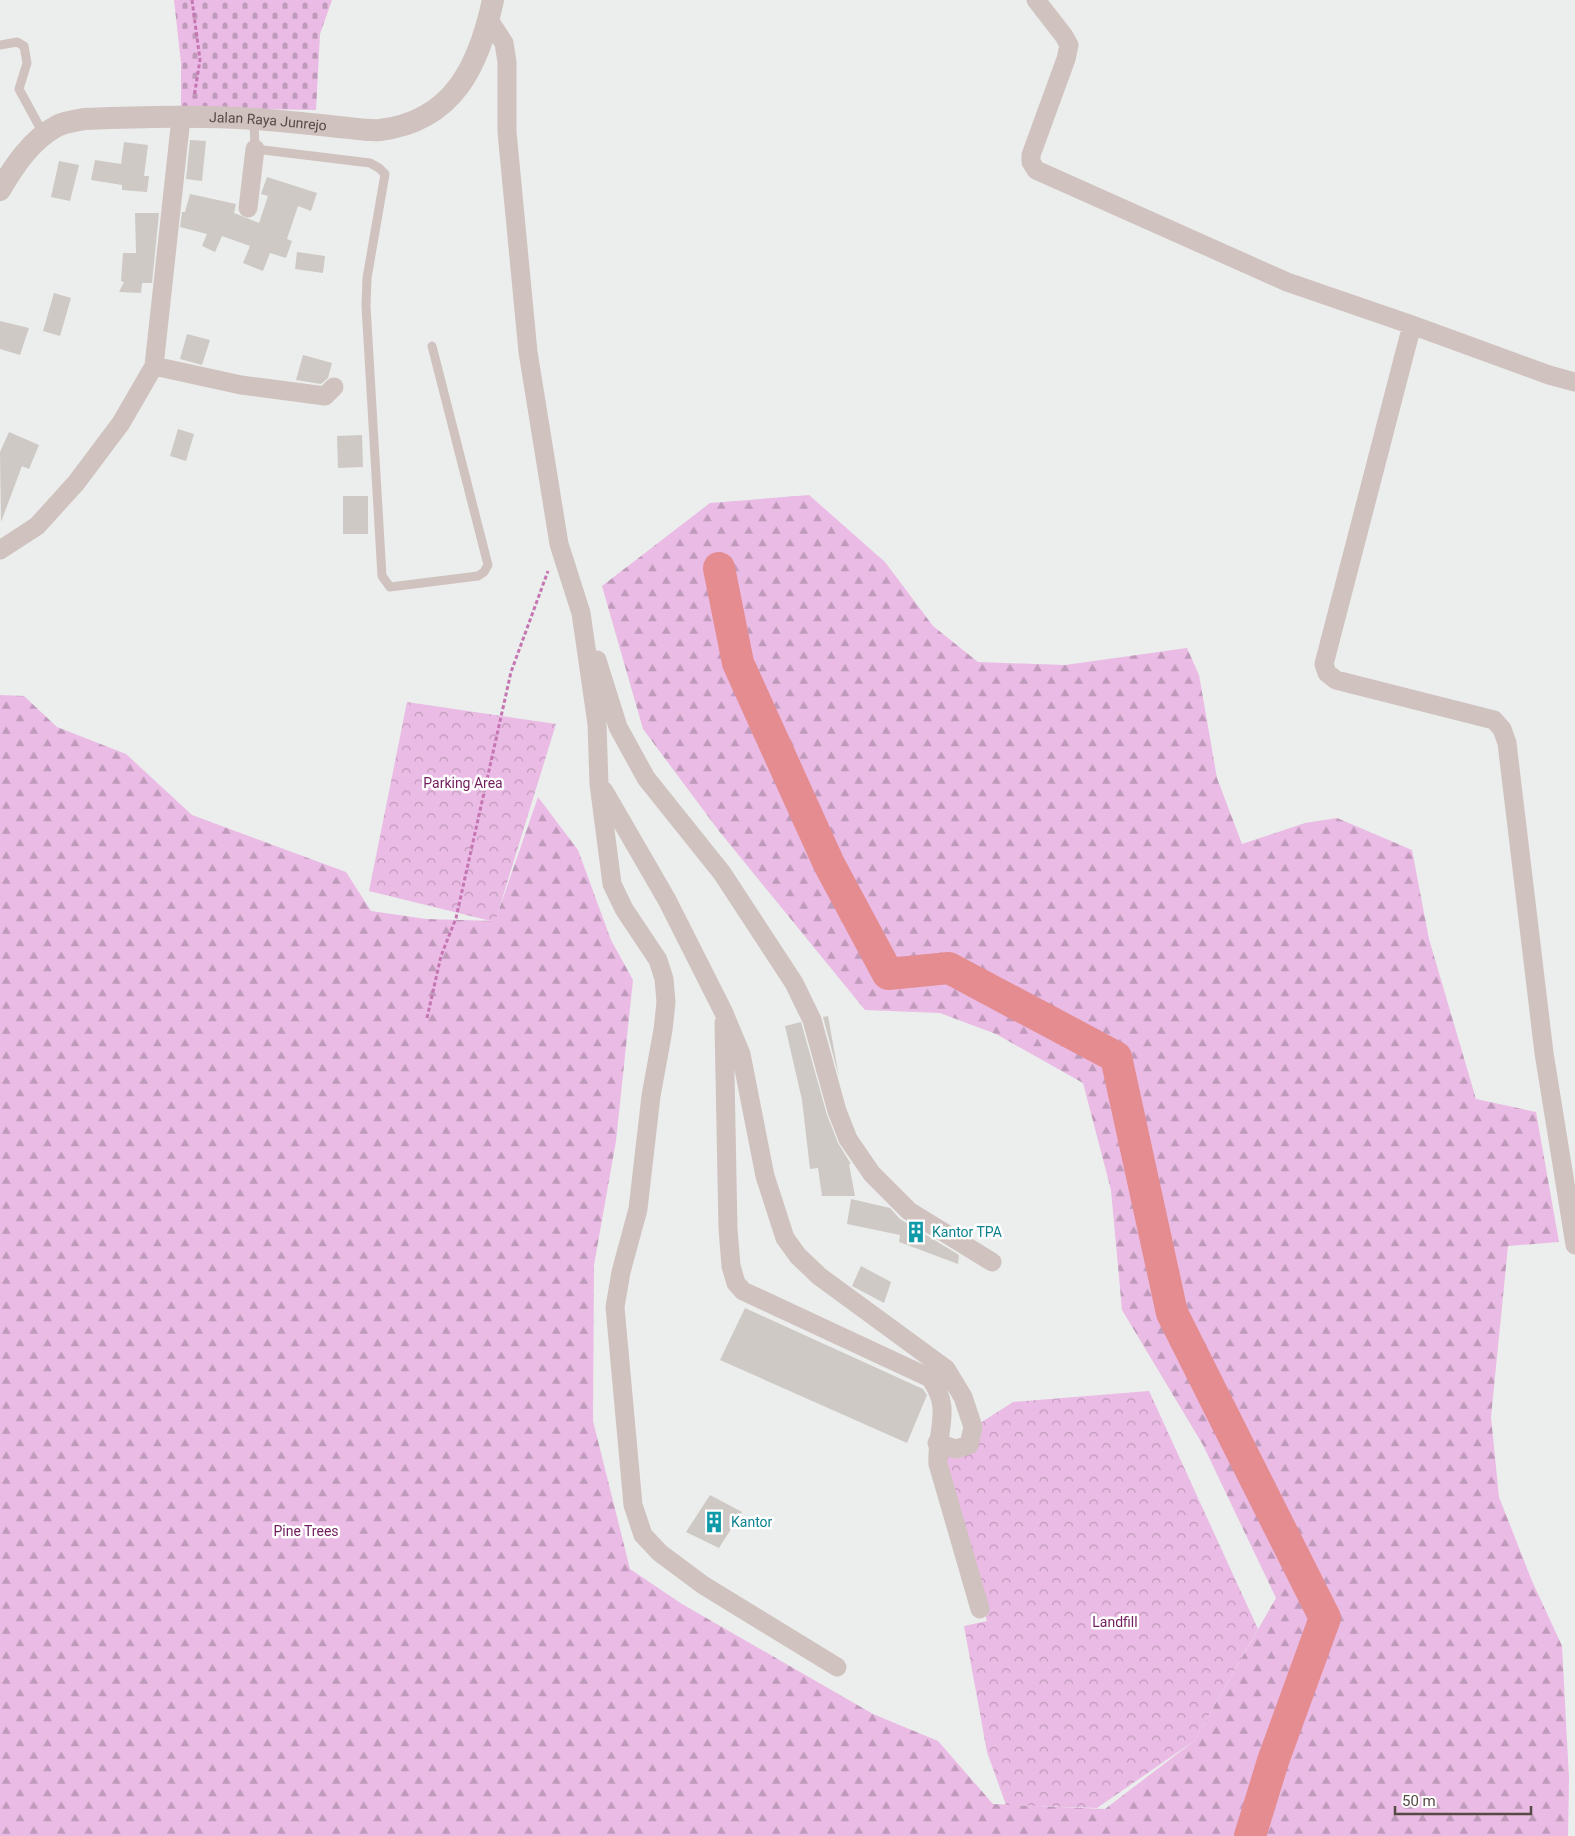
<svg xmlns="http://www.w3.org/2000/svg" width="1575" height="1836" font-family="Roboto,sans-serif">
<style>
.forest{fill:url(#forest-firs)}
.cemetery{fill:url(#cemetery-stones)}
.park{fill:url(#park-crowns)}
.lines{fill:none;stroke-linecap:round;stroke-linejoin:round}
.river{stroke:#e48c90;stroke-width:32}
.building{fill:#cec9c5}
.path{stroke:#c576b2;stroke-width:3;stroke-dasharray:4 2.5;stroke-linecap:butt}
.service{stroke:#d0c2bf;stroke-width:9}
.minor{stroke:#d0c2bf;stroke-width:19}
.tertiary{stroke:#d0c2bf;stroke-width:22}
.labels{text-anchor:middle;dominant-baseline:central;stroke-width:5;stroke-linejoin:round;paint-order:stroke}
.street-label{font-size:14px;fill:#574945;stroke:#fff}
.park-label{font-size:14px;fill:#711d5d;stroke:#fff}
.culture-label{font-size:14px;fill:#0d838f;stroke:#fff;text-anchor:start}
</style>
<defs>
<pattern id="forest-firs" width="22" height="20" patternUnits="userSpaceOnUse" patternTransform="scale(1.25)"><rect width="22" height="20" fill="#eabbe4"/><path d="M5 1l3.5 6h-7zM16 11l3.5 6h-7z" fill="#c09abb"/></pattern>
<pattern id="cemetery-stones" width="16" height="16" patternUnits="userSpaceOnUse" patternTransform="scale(1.25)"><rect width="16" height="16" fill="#eabbe4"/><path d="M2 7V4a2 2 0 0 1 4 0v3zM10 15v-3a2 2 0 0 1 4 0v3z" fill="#c09abb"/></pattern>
<pattern id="park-crowns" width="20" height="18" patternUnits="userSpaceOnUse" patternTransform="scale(1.25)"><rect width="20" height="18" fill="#eabbe4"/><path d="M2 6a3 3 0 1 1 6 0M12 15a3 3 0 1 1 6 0" fill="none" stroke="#c09abb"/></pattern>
</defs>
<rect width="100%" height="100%" fill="#ebeeed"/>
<path class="forest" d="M809 495 885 562 933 626 978 662 1065 665 1187 648 1199 675 1217 778 1242 844 1305 823 1337 818 1412 850 1429 939 1476 1099 1536 1112 1559 1242 1508 1246 1491 1417 1499 1497 1532 1581 1562 1646 1569 1778 1568 1836H0V695L24 696 57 727 126 754 192 815 346 872 371 911 426 919 495 921 538 797 578 850 611 940 633 980 616 1141 594 1265 593 1421 630 1569 682 1604 873 1714 938 1741 993 1804 1105 1809 1194 1741 1276 1598 1203 1445 1122 1310 1111 1190 1083 1083 996 1034 940 1013 865 1010 719 831 643 729 602 586 710 503Z"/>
<path class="cemetery" d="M174 0H332L320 34 316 110 181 108V63Z"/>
<path class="park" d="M407 702 556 724 495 922 369 891Z
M1149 1391 1258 1629 1194 1741 1097 1808 1006 1805 987 1752 964 1626 987 1621 939 1464 938 1444 955 1451 974 1427 1013 1402Z"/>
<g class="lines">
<path class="river" d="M719 568 738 663 829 864 888 974 949 968 1116 1057 1172 1313 1325 1618 1273 1761 1250 1836"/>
</g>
<path class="building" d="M190 140 206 141 202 181 186 179Z
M124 142 148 145 144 176H149L147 192 122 190V185L91 180 95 160 121 164Z
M59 161 79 165 70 201 51 197Z
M267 177 317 193 311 211 298 206 287 239 292 241 286 258 270 253 263 271 243 263 250 246 222 236 215 252 202 246 207 234 180 227 182 212H185L190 194 236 204 234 213 259 223 268 196 261 194Z
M135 213H159L152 283H142L141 293 119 292 124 282 121 281 123 253H136Z
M297 252 325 256 323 273 295 269Z
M54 293 71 298 60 336 43 331Z
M0 321 29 328 20 355 0 349Z
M187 334 210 340 202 365 180 359Z
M303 355 332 363 328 378 321 384 296 380Z
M178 429 194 434 186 461 170 456Z
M9 432 39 445 29 469 22 466 1 522 0 452Z
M362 435 363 467 338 468 337 436Z
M343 496H368V534H343Z
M828 1016 839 1077 823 1017Z
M801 1022 827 1115 838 1143 851 1164H849L855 1196H822L818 1168 810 1169 802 1100 785 1026Z
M851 1199 890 1208 900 1219 959 1255 958 1264 899 1242 900 1235 847 1224Z
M861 1266 891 1282 884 1303 852 1286Z
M745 1308 923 1389 927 1395 907 1443 720 1360Z
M710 1495 742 1512 719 1548 686 1532Z"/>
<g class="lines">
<path class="path" d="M192 0 200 60 194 97
M427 1018 441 956 456 918 511 672 548 571"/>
<path class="service" d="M0 45 17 42 24 46 27 63 19 89 44 135
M254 120 255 149 370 163 379 168 385 174 367 278 366 306 382 576 390 587 478 576 484 572 488 565 432 346"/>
<path class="minor" d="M1036 0 1064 36 1069 45 1066 59 1031 155V162L1036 170 1287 282 1412 325 1324 664 1327 673 1336 680 1494 720 1502 729 1507 743 1544 1053 1575 1245
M489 20 504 43 507 62V132L528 352 559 544 581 613 597 724 599 784 612 884 624 909 658 960 664 979 666 1002 663 1030 651 1096 638 1209 621 1272 615 1307 633 1505 643 1535 660 1553 703 1585 837 1667
M248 208 255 149
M1412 325 1549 375 1575 382
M154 366 241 385 325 396 334 387
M0 550 37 526 76 483 121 423 154 366 181 118
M597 660 618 727 646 778 722 873 794 983 812 1020 837 1111 848 1139 872 1174 909 1211 992 1262
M604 791 667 900 723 1011 741 1054 765 1176 785 1238 798 1256 819 1276 946 1369 963 1397 973 1427 969 1445 956 1449 937 1443
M724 1023 728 1229 731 1266 736 1283 743 1291 930 1378C953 1409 936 1428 938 1464L980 1609"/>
<path class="tertiary" id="s1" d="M0 190C14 166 32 139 57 126 65 122 75 121 84 119 141 117 198 115 255 119 283 121 311 124 339 127 352 128 367 131 380 130 454 121 479 65 493 0"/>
</g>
<defs>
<g id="building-bare" transform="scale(1.725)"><path d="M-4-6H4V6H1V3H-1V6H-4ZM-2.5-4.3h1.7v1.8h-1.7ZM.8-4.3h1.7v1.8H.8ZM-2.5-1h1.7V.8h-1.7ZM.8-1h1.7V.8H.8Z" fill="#0f9aa8" stroke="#fff" stroke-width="2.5" paint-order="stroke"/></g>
</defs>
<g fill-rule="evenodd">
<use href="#building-bare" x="916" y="1232"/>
<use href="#building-bare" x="714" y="1522"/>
</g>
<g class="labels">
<g class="street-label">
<text stroke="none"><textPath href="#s1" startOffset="299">Jalan Raya Junrejo</textPath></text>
</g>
<g class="park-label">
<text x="463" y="783">Parking Area</text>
<text x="306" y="1531">Pine Trees</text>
<text x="1115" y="1622">Landfill</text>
</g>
<g class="culture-label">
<text x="932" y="1232">Kantor TPA</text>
<text x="731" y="1522">Kantor</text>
</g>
</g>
<path d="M1395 1806v8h136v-8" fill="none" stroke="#574945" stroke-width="2.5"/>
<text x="1402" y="1806" font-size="15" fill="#574945" stroke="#ffffff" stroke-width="4" paint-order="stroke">50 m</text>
</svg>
